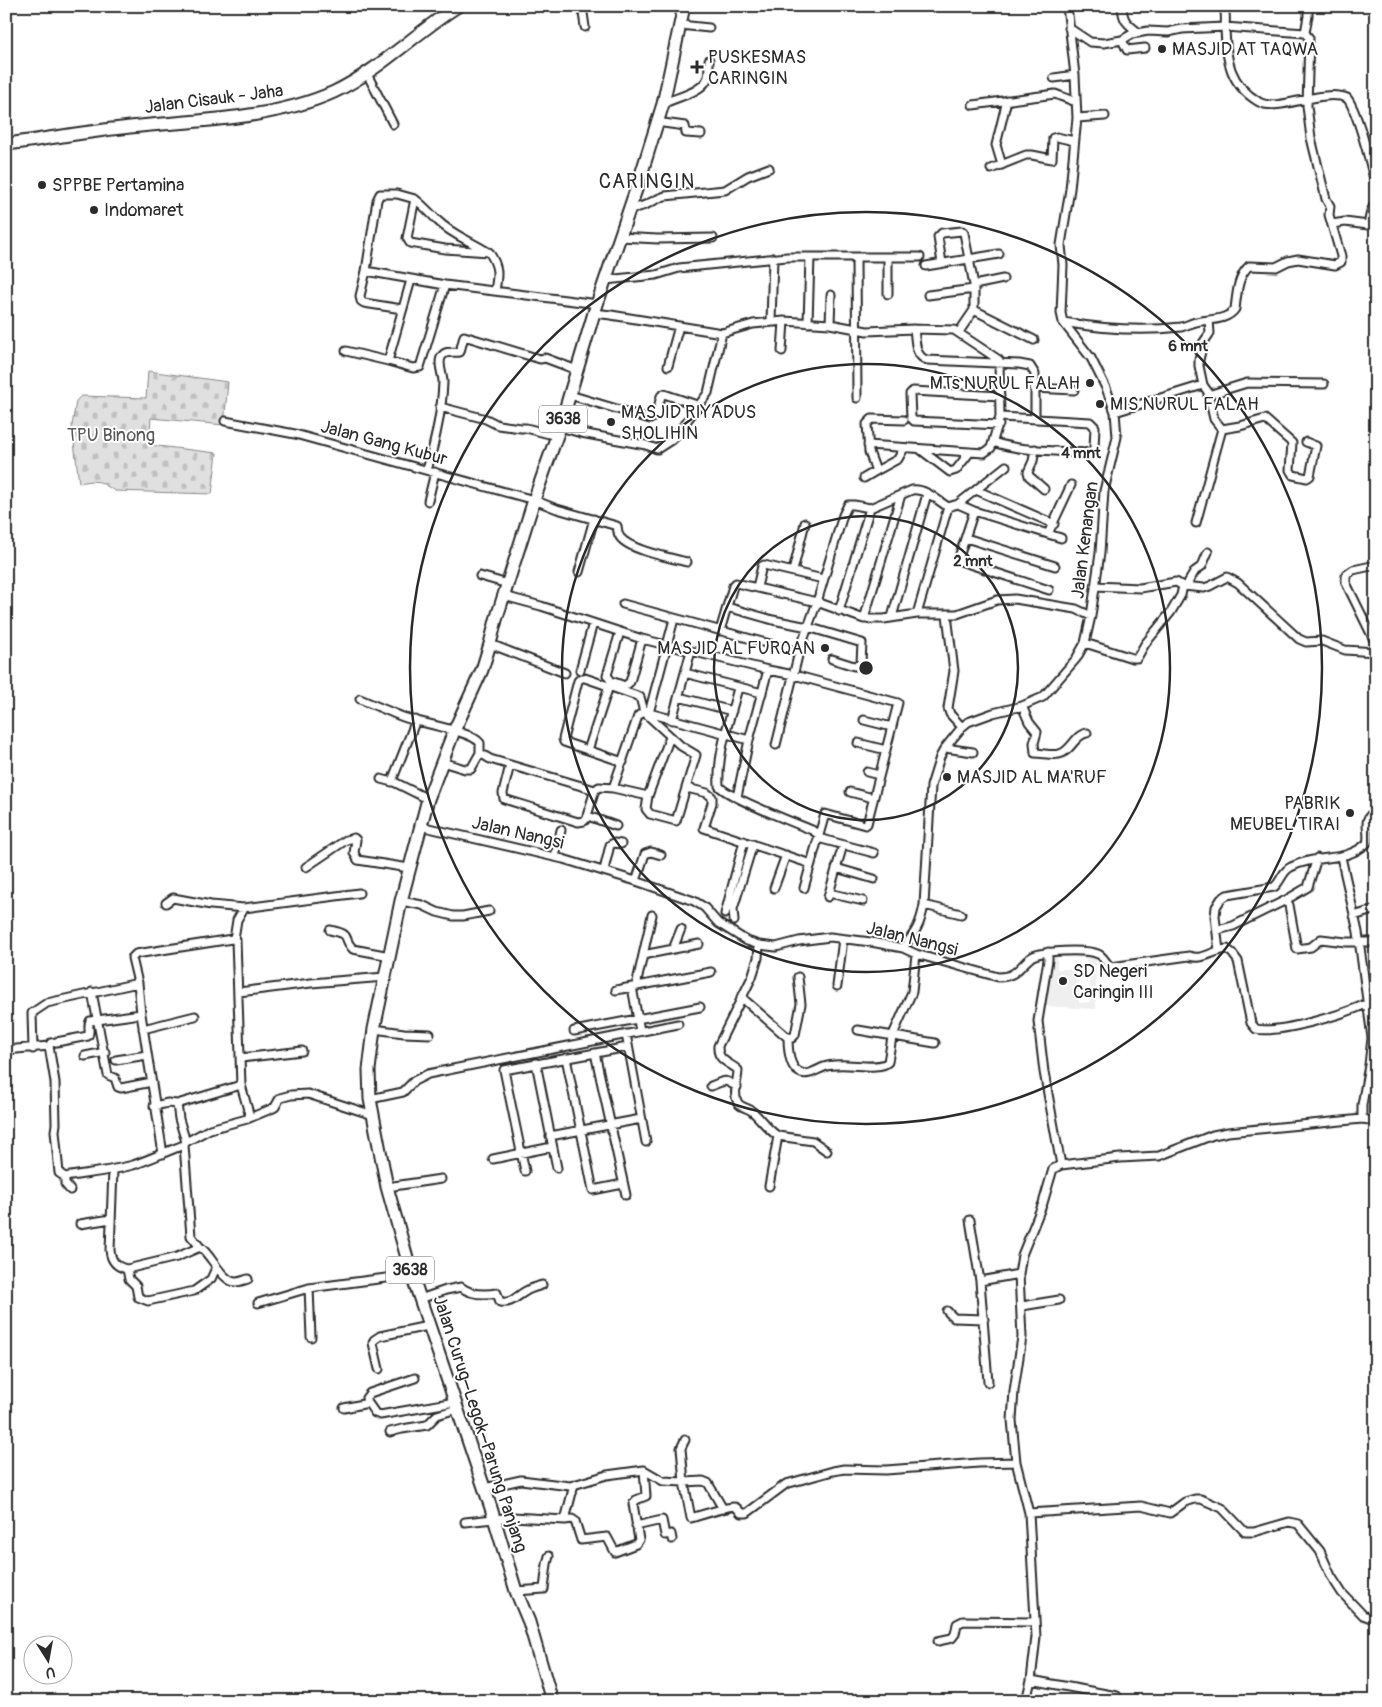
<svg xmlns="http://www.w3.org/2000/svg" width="1382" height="1707" font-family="Pangolin,sans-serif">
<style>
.built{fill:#efefef;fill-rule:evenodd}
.cemetery{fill:url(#cemetery-stones);stroke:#868686}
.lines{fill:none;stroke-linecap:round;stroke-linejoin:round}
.minor-casing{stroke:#2b2b2b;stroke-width:11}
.primary-casing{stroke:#2b2b2b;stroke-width:15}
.minor{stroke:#fff;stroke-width:7}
.primary{stroke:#fff;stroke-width:11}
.ring{fill:none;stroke:#2b2b2b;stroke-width:2.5}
.poi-dot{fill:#2b2b2b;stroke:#fff;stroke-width:2}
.labels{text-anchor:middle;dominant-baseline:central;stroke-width:4;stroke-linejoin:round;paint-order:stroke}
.shield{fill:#fff;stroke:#6b6b6b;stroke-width:1}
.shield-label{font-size:16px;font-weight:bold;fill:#2b2b2b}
.poi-label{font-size:18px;fill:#2b2b2b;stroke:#fff;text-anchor:start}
.street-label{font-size:18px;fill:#2b2b2b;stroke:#fff}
.park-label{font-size:18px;fill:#585858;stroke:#fff}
.quarter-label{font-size:20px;letter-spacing:1px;fill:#2b2b2b;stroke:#fff}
.centre{fill:#2b2b2b;stroke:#fff;stroke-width:2.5}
.ring-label{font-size:15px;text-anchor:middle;font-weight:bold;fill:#2b2b2b;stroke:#fff;stroke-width:4;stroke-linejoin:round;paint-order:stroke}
</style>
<defs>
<pattern id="cemetery-stones" width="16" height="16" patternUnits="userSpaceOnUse" patternTransform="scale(1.25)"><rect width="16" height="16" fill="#e0e0e0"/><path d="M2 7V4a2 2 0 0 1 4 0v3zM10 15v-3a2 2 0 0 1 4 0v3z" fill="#c0c0c0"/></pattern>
</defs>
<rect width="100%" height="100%" fill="#fff"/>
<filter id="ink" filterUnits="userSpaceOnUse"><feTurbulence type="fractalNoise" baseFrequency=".02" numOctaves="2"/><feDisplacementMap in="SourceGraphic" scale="10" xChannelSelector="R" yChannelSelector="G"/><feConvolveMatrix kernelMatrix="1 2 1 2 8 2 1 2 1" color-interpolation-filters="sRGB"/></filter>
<g filter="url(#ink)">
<path class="built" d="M1079 954 1096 955V1009L1045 1006 1044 991 1054 955ZM1057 957 1086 958 1085 969H1057ZM1078 971H1090V1002L1079 1003Z"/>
<path class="cemetery" d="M148 371 228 382 224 425 151 418 149 445 217 453 212 494 115 491 100 482 91 481 79 483 72 426 76 401 81 396 146 398Z"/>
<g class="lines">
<g class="minor-casing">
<path id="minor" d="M582 6 585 27
M1122 6C1123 22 1127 23 1139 33
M1223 6C1227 14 1225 20 1225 29 1226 60 1230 85 1259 102 1279 113 1321 88 1347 98 1358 111 1371 167 1376 186
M680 25 709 28
M1069 28 1090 42 1104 43 1122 40 1132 34 1148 31 1168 32 1182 29 1225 27 1305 33
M1122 40 1127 50 1145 48
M366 72 393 124
M1054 78 1075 75
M663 104C675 97 703 93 708 77 709 72 709 66 709 60
M973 105 1055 94 1076 102
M1077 118 1105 116
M656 122 685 126 686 133 701 134
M1002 165 996 145 1007 100
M991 169 1026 155H1032L1052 159 1053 138 1057 137 1074 141
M415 199C424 206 430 213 438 221 451 234 470 241 486 251
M629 208C643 209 652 200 665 196L725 190 748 176 769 168
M1332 224 1345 222 1368 225 1371 211 1376 202
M619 237 658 239 713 238
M856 257 857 398
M888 257V294
M942 263 938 237 942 233 962 231 964 233 974 285V310L1034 340
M926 266 999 254
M366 271 360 296 361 301 364 303 402 309
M605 280 656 275 679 268 787 257H920
M974 285 1003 279
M495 291C498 274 499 267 489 252L445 249 410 243 407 238 415 199 397 194H380L377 200 366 271 445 285 598 304
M928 295 974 289
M594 313 611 315 722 333 753 324 784 321 830 324 867 331 914 329C916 341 914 356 927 360L1019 364 1030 366 1035 374V418
M771 322 773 258
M1063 322C1103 329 1141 332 1181 327 1186 326 1191 323 1196 322 1208 319 1227 321 1235 309 1237 295 1237 277 1249 266L1276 267 1288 261 1298 259 1335 265 1341 262V256L1329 215 1330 206 1326 199 1311 138 1307 106 1309 38 1305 33 1308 16V6
M808 323 810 257
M830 324 831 295
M959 332 974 310
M346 351 388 361 411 280
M782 351 784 321
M388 361 413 368 420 367 445 285
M668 366 679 326
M1203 385 1199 366V360L1203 343 1210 333 1209 320
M1034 388 1074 390
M570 395 650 419 656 416 661 396 664 394 700 406
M1208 395 1247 383 1324 384
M440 407 486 419 498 425 521 428H526L557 436
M1115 412 1203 385 1208 392 1214 419 1222 429 1240 426 1265 419 1292 443 1290 470 1293 475 1307 478 1310 476 1316 446 1306 442
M225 421 295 434 534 500 557 509 617 526C618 529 617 533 620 537 629 550 671 558 687 562
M999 425 914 421 911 418 910 394 913 391 1000 396
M560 427 581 433 646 445 657 449 671 440 676 435 708 393 722 333
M993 442C1022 452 1055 450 1085 453L1092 451 1094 448 1095 427 1090 422 1000 417
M868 445 984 453 991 448 1000 417 999 360 954 330 914 329
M904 448 898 459 876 471 869 452 867 424 872 419 904 420
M1035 449 1033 461 1028 472 1029 476 1044 489
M921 450 950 472 956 470 970 452
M427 470C435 442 442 412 443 382 443 375 437 362 442 356 446 350 454 353 460 352L464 336 540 359 545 358 577 370
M864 478 876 471
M976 490 1054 524
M428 501 435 472
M958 504 1006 466
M974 511 959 557 960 561 1049 590
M1196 523 1222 429
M1048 534 1071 485
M966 538 1055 566
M1376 565 1353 570 1346 575V583L1376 644
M793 571 805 523
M579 572 594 519
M480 576 508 584
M1095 586 1140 588 1176 582 1183 586 1204 588 1210 586 1227 577 1238 583 1299 639 1306 642 1322 641 1345 650 1376 652
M1186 586 1195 571 1202 566 1208 552
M757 587 762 566 764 565 823 579
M504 596 541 606 642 639 768 670 794 675 898 703 867 824 865 825 825 814 804 888
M623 604 799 652
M727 607 773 620 808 627 862 643 861 662 859 665 854 666 832 659
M839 611 870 508
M917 614 948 507
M947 615 954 671 948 708 950 714 962 727
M892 617 927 494
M864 619H884L917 614H957L997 600 1015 599 1076 609 1091 616
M720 631 733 586 736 583 817 602 864 619 901 495
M620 632 607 675 611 681 625 686 630 682 642 639
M1085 643 1132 658H1137L1145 644 1171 612 1181 595 1183 586
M490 644 565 673
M580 670 593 623
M685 673 762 693
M738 688C730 719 717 753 719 786 727 797 795 823 812 830L819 835
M679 697 732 711
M360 699C374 705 388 711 403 717 419 723 472 731 480 743V753L471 769H465L442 762
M1022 706 1029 722 1037 732 1034 743 1035 753C1043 753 1052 756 1059 754 1071 752 1075 734 1087 733
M649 713 674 619
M416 720 392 781 428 799
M672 720 691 651
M864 720 892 727
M858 743 886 750
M776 745 799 652 817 602 843 515 848 505H854L870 508 912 490C925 488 937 500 948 507L958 504 974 511 1061 538
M945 748 973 752
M588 750 609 686
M480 753 490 759 595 790
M623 762 564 742 563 739 578 681 581 678H585L640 697 644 712 681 746 696 755 676 821 650 814 646 809 648 796 670 737
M510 765 503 793 504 799 578 822 584 821 586 819 595 790 599 787 613 788 648 796
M867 772 879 775
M381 779 392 782
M613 788 638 716 642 713H649L749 740
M687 788 707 793 712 797V803L704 828 811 864
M850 792 873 798
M737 797 749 740 768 670
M588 816 616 826
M420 826 563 859 636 881 694 901 704 907 718 923 747 941 759 945 776 947 799 941 830 937 871 942 903 948 916 954 998 977C1016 977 1018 968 1030 958 1039 950 1087 949 1098 954 1104 956 1105 963 1111 967L1189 956C1203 961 1213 950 1227 949L1232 953 1238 961 1251 1023 1256 1029C1279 1034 1344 1014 1366 1004
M818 838 874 853
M555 857 561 830
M1341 857 1358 932 1372 1038 1369 1065 1362 1105V1119
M306 867 346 840 354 838 356 840 354 853 358 860 409 868
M836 868 874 879
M604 870 610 845 614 843 621 844
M636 881 645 854 651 852 661 855
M774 888 786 855
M829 893 863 901
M828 897 843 845
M1286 900 1308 887 1317 858
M401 901 422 905 437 912 453 916H463L489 911
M166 903 173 898 211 905 244 908 359 893
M924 905 961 914
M725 914 744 841
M1354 916 1376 909
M734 921 733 909 753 844
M330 930C354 935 341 937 353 949L390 956
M1218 930 1233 926 1286 900 1289 905 1297 949 1311 947 1321 939 1346 942H1376
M234 939 237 920 244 908
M759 945 758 958 752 977 718 1046C717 1061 729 1062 738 1070 738 1079 733 1092 737 1101 739 1108 748 1107 753 1112 761 1119 768 1130 778 1136L813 1141 827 1151
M903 948C916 931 920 926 924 905L931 786 940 757 945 748 962 727 968 722 993 713 1022 706 1043 697 1076 659 1085 643 1091 616 1100 553 1104 491 1117 437 1115 412 1106 388 1091 358 1063 322 1061 313 1063 265 1061 245 1070 189 1077 118 1075 75 1067 6
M673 949 681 929
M1219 951 1215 916 1216 907 1221 899 1227 895 1274 887C1281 882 1282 871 1291 867 1318 853 1345 864 1367 843 1371 831 1360 818 1376 812
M1048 952V960L1038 1021 1044 1072 1061 1165
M643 955 699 944
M636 986 652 915
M837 986 843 939
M632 987 640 1031
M616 990 711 972
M92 992 108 1075 115 1078 118 1087 121 1088 152 1082
M239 992 311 983 385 977
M741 997 786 1036 792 1038 795 1035 801 1004 798 977
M143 1029 195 1016
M374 1029 404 1033 430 1034
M858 1030 935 1043
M574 1031 700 1007
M626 1034 646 1142
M788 1037C788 1047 789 1067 799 1072 807 1077 816 1070 824 1067 842 1060 878 1072 888 1062L892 1037 912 992 916 954
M33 1049 32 1013 47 1003 138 983
M6 1050 49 1046
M595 1053 626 1195
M85 1056 105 1052
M241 1058 302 1051
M566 1058 593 1190 623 1184
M116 1060 147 1055
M536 1063 557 1168
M711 1086C725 1081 723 1078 737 1087
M370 1099 403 1092 414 1081 428 1074 678 1024
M177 1104 179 1119 186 1142
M154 1106 168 1103 177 1104 241 1085
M550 1136 641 1119
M163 1154 141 1014 138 983 132 958 136 954 232 939 236 940 241 1085 250 1117
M493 1159 552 1147
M113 1170 110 1250C111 1261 116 1267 127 1269L177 1257 200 1247 191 1236 184 1145
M525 1171 504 1070 628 1047
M65 1177C88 1173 111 1171 133 1165 151 1159 167 1151 184 1145L186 1142 210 1129 247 1119 271 1109 275 1107 280 1098 291 1095 308 1094 373 1115
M769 1186 778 1136
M387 1187 441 1179
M70 1190 65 1184V1177L59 1173 55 1131 56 1124 55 1082 49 1046 51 1043 88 1036C91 1031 87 1026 90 1021L141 1014
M970 1220 980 1281 1019 1274
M80 1224 111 1219
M200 1247C211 1254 222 1282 236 1282 240 1282 244 1280 248 1279
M127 1269 129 1279 136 1286 138 1297 148 1301 194 1291 211 1279 216 1268
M980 1281 988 1382
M420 1299 446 1290 461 1287C471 1295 485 1295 497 1293L500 1302C513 1304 516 1296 526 1291 531 1288 536 1287 542 1285
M258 1303 309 1288
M1022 1306 1059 1300
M947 1311 954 1318 984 1319
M311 1337 309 1288 386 1278 411 1272
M379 1369 373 1343 374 1340 380 1336 428 1326
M368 1403 366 1398 370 1393 415 1378
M344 1408 368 1403 375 1413 380 1415 455 1402
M390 1432 402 1429 427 1425 437 1415 457 1409
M484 1488 521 1480 570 1486 607 1475 644 1470 663 1481 684 1482 681 1448 685 1440
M723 1509 708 1483 703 1481 684 1482 691 1518C698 1516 732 1505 735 1507 738 1508 739 1511 741 1513H747L786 1484 833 1471 844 1469 886 1470 979 1463 1016 1462
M1029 1513 1141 1506 1170 1513 1185 1502 1195 1499H1201L1222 1508 1245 1532H1254L1289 1522 1298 1524 1320 1551 1331 1576 1342 1593 1363 1615 1376 1620
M565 1520 574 1485
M465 1522 513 1517 565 1520 572 1519 575 1521 581 1540 607 1537 615 1552 636 1544 639 1540 633 1504 636 1500 646 1496 644 1470
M636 1526 662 1520 665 1535 671 1534 672 1539
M516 1591 544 1589 547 1564 549 1556
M938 1641 952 1638 955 1634 957 1624 963 1621 1034 1622
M1031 1680 1117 1696
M1026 1701 1031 1680 1036 1637 1029 1513 1016 1462 1012 1420 1014 1391 1022 1337 1019 1274 1022 1255 1043 1203 1053 1169 1061 1165 1120 1158 1159 1156 1213 1135 1228 1132 1362 1119 1376 1121"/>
</g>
<g class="primary-casing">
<path id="primary" d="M6 144C48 139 89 131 130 127 197 120 272 120 334 92 380 70 415 33 458 6
M552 1701 529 1622 516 1591 491 1508 411 1272 387 1187 370 1099 369 1070 374 1029 401 901 428 799 454 731 482 670 490 644 496 620 534 500 560 427 594 313 640 178 663 104 684 6"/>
</g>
<use href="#minor" class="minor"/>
<use href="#primary" class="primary"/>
</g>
</g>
<g class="ring">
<circle cx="866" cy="668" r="152"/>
<circle cx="866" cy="668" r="304"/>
<circle cx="866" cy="668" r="456"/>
</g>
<g class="poi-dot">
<circle cx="1162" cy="49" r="5"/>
<path d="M694.5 59.5h5v5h5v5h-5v5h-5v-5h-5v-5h5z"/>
<circle cx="42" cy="185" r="5"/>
<circle cx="94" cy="210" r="5"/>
<circle cx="1090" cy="383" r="5"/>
<circle cx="1100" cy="404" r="5"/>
<circle cx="611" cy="422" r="5"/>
<circle cx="825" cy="648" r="5"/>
<circle cx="947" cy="777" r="5"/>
<circle cx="1350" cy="813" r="5"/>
<circle cx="1063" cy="981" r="5"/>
</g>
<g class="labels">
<g class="shield">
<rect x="539" y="405.5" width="48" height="27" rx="4"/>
<rect x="386" y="1256.5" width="48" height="27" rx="4"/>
</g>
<g class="shield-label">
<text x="563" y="419">3638</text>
<text x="410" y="1270">3638</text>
</g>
<g class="poi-label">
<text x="1172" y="49">MASJID AT TAQWA</text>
<text x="708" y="57">PUSKESMAS<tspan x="708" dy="21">CARINGIN</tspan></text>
<text x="52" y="185">SPPBE Pertamina</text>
<text x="104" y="210">Indomaret</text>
<text x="1080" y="383" text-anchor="end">MTs NURUL FALAH</text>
<text x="1110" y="404">MIS NURUL FALAH</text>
<text x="621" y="412">MASJID RIYADUS<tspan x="621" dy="21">SHOLIHIN</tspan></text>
<text x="815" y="648" text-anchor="end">MASJID AL FURQAN</text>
<text x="957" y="777">MASJID AL MA'RUF</text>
<text x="1340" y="803" text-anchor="end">PABRIK<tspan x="1340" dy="21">MEUBEL TIRAI</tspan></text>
<text x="1073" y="971">SD Negeri<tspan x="1073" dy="21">Caringin III</tspan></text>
</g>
<g class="street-label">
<text transform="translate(214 99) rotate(-7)">Jalan Cisauk - Jaha</text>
<text transform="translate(384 443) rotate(15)">Jalan Gang Kubur</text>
<text transform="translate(1085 540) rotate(-83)">Jalan Kenangan</text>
<text transform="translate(518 833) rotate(13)">Jalan Nangsi</text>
<text transform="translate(912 939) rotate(14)">Jalan Nangsi</text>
<text transform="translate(480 1424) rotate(72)">Jalan Curug–Legok–Parung Panjang</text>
</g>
<g class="park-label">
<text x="111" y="435">TPU Binong</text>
</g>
<g class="quarter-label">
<text x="647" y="181">CARINGIN</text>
</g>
</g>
<circle cx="866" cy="668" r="8" class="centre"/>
<g class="ring-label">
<text x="1188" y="351">6 mnt</text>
<text x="1081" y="458">4 mnt</text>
<text x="973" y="566">2 mnt</text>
</g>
<rect width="1382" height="1707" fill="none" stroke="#fff" stroke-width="25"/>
<rect x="12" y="12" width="1357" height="1682" fill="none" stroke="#2b2b2b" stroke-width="2" filter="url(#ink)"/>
<g transform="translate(48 1660) rotate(169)"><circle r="24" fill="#ffffff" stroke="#aaaaaa"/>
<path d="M0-4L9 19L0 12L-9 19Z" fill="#2b2b2b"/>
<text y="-8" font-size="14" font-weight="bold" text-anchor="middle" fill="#2b2b2b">U</text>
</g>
</svg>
